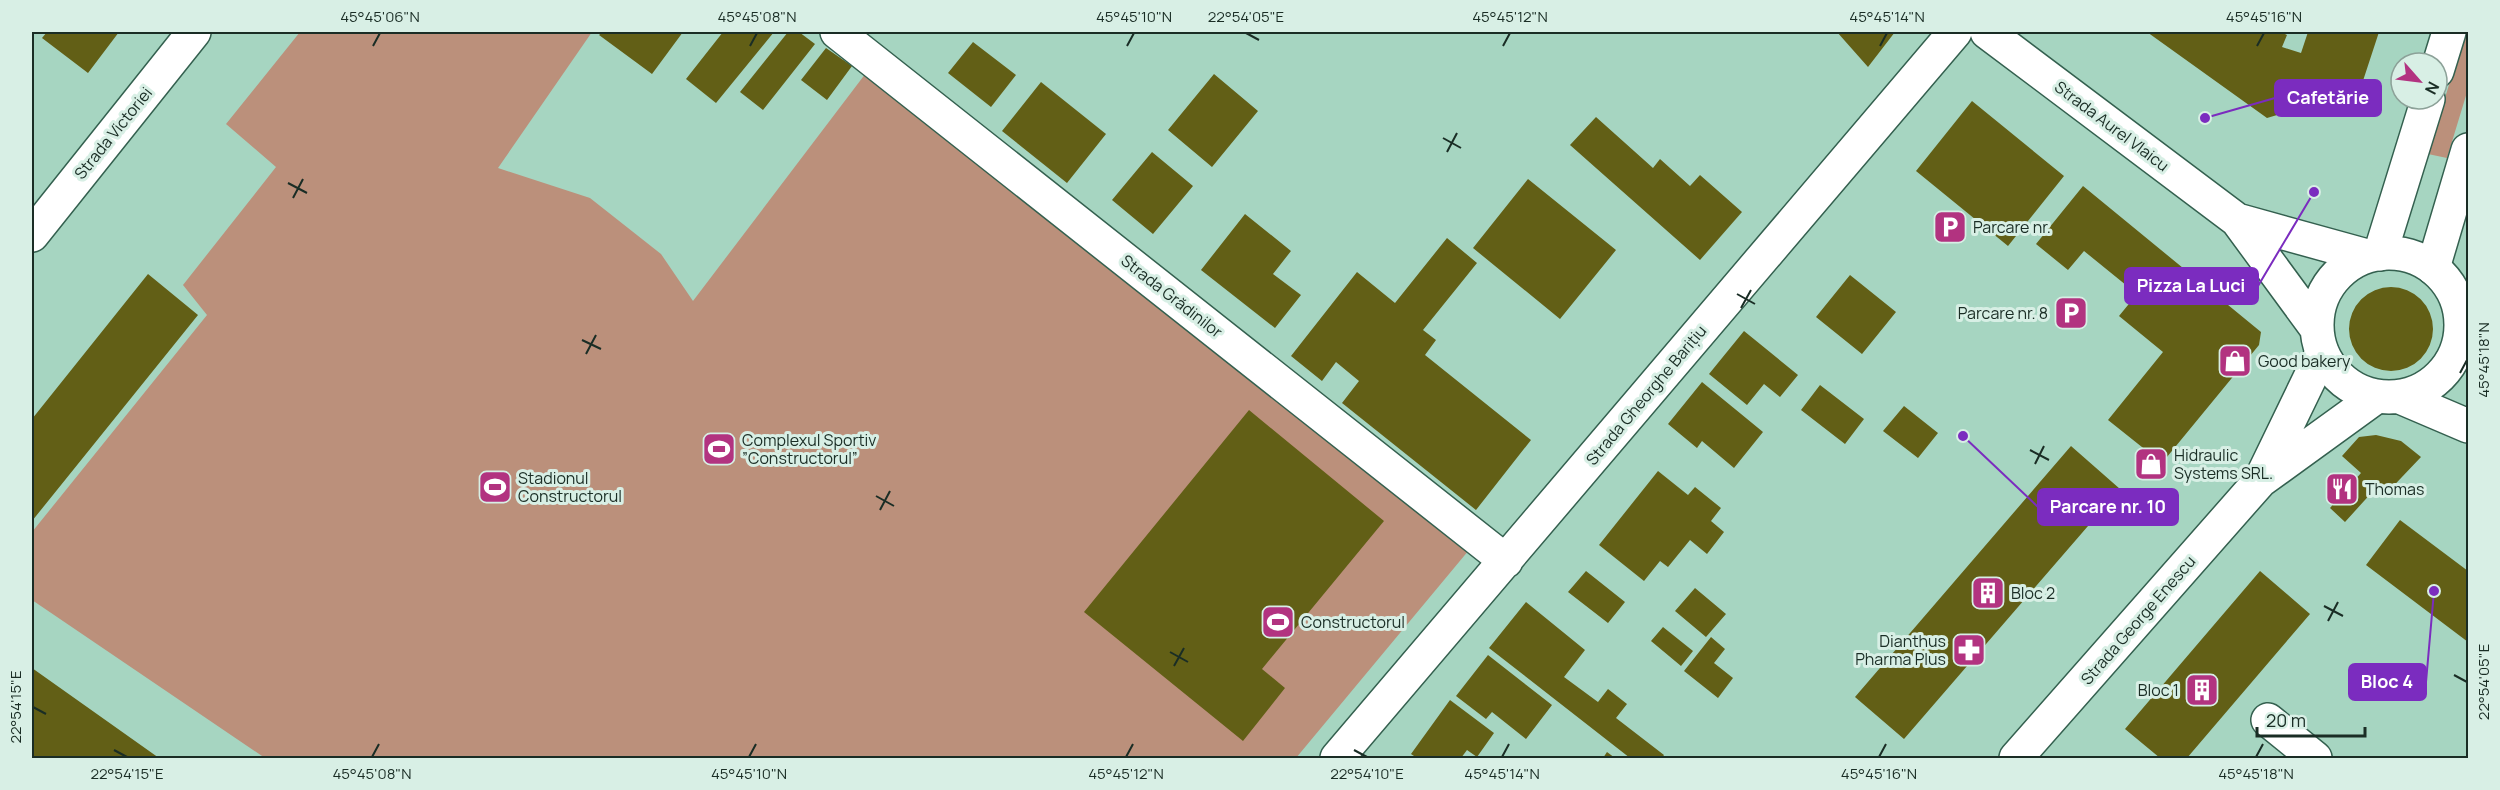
<svg xmlns="http://www.w3.org/2000/svg" width="2500" height="790" font-family="Manrope,sans-serif">
<style>
.green{fill:#bb907b}
.building{fill:#625f16}
.lines{fill:none;stroke-linecap:round;stroke-linejoin:round}
.street-casing{stroke:#34604f;stroke-width:36}
.secondary-casing{stroke:#34604f;stroke-width:36}
.primary-casing{stroke:#34604f;stroke-width:36}
.street{stroke:#fff;stroke-width:33}
.secondary{stroke:#fff;stroke-width:33}
.primary{stroke:#fff;stroke-width:33}
.ticks{fill:none;stroke:#1a2d25;stroke-width:2}
.labels{text-anchor:middle;dominant-baseline:central;stroke-width:6;stroke-linejoin:round;paint-order:stroke}
.street-label{font-size:16px;fill:#1a2d25;stroke:#d8efe5}
.poi-label{font-size:16px;fill:#1a2d25;stroke:#d8efe5;text-anchor:start}
.leader{fill:none;stroke:#7b2cbf;stroke-width:2}
.callout-dot{fill:#7b2cbf;stroke:#d8efe5;stroke-width:2}
.callout{fill:#7b2cbf;stroke:#7b2cbf;stroke-width:2}
.callout-label{font-size:18px;text-anchor:middle;font-weight:bold;fill:#fff}
.neatline{fill:none;stroke:#1a2d25;stroke-width:2}
.ticks-label{font-size:15px;text-anchor:middle;fill:#1a2d25}
</style>
<rect width="100%" height="100%" fill="#a6d5c1"/>
<path class="green" d="M300 32H592L498 168 590 198 661 254 693 301 866 73 1233 367 1469 550 1296 758H265L32 600V532L207 315 183 285 276 167 226 124Z
M2465 32H2468V89L2447 158 2428 154Z"/>
<path class="building" d="M47 32H119L88 73 42 38Z
M602 32H683L652 74 599 35Z
M723 32H774L716 103 686 79Z
M788 32H799L815 44 763 110 740 92Z
M1837 32H1895L1868 67Z
M2147 32H2281L2287 35 2282 47 2301 53 2308 32H2379L2358 96 2324 101 2267 118Z
M973 42 1016 75 991 107 948 73Z
M826 48 852 66 827 100 801 80Z
M1214 74 1258 111 1212 167 1168 130Z
M1041 82 1106 134 1067 183 1002 131Z
M1972 101 2064 176 2008 246 1916 171Z
M1596 117 1653 168 1660 159 1690 186 1700 175 1742 212 1700 260 1570 145Z
M1152 152 1193 186 1153 234 1112 200Z
M1528 179 1616 250 1560 319 1473 248Z
M2083 186 2261 332 2259 345 2162 463 2108 420 2163 352 2119 316 2137 294 2084 251 2068 270 2036 244Z
M1245 214 1291 251 1273 274 1301 295 1275 328 1201 270Z
M1447 238 1477 263 1423 330 1436 340 1425 355 1531 440 1476 510 1342 403 1359 381 1336 362 1322 381 1291 356 1357 272 1395 303Z
M148 274 198 315 32 521V419Z
M1850 275 1896 312 1862 354 1816 317Z
M2349 329a42 42 0 1 1 84 0a42 42 0 1 1-84 0Z
M1744 331 1798 375 1780 397 1764 384 1747 405 1709 374Z
M1702 382 1763 432 1734 468 1702 441 1697 448 1668 424Z
M1820 385 1864 419 1845 444 1801 410Z
M1904 406 1938 433 1918 458 1883 431Z
M1249 410 1384 521 1262 669 1285 688 1243 741 1084 612Z
M2376 435 2401 441 2421 457 2382 498 2374 490 2345 522 2330 508 2361 473 2342 456 2359 437Z
M2071 446 2120 489 1904 739 1855 697Z
M1658 471 1688 495 1695 487 1721 508 1711 521 1724 532 1707 554 1690 540 1668 567 1660 561 1644 581 1599 545Z
M2400 520 2468 571V642L2366 565Z
M1586 571 1625 602 1608 623 1568 592Z
M2260 571 2310 614 2187 758H2160L2125 729Z
M1695 588 1726 614 1706 637 1675 611Z
M1526 602 1585 650 1564 677 1598 702 1608 689 1627 704 1616 718 1664 755 1662 758H1630L1489 648Z
M1663 627 1693 651 1681 666 1651 641Z
M1711 637 1725 649 1714 663 1733 678 1718 698 1684 671Z
M1488 655 1552 705 1526 739 1492 712 1486 719 1456 696Z
M32 668 159 758H32Z
M1450 700 1494 733 1477 757 1467 750 1461 758H1417L1411 754Z
M1607 752 1615 758H1603Z"/>
<g class="lines">
<g class="street-casing">
<path id="street" d="M837 32 1506 561
M2268 720 2315 758
M1337 758 1955 32"/>
</g>
<g class="secondary-casing">
<path id="secondary" d="M2437 71 2449 32
M32 235 194 32
M2380 254 2428 99
M2433 268 2468 150
M2262 477 2322 353
M2016 758 2260 481 2376 397"/>
</g>
<g class="primary-casing">
<path id="primary" d="M1987 32 2237 220 2317 329
M2237 220 2367 256
M2317 325a72 72 0 1 1 144 0a72 72 0 1 1-144 0Z
M2400 397 2468 426"/>
</g>
<use href="#street" class="street"/>
<use href="#secondary" class="secondary"/>
<use href="#primary" class="primary"/>
</g>
<path class="ticks" d="M1246 33 1259 40M373 46 380 33M750 46 757 33M1127 46 1134 33M1503 46 1510 33M1880 46 1887 33M2257 46 2264 33M1443 138 1461 148M1447 152 1457 133M288 183 307 193M293 198 303 179M1737 294 1755 304M1741 308 1751 290M582 340 601 349M586 354 596 335M2460 373 2467 360M2030 450 2049 460M2035 464 2044 446M876 496 894 506M880 510 890 491M2324 606 2343 616M2328 621 2338 602M1170 652 1188 662M1174 666 1184 648M2454 675 2467 682M33 707 46 714M114 750 127 757M1354 750 1367 757M372 757 379 744M749 757 756 744M1126 757 1133 744M1502 757 1509 744M1879 757 1886 744M2256 757 2263 744"/>
<defs>
<g id="parking-square" transform="scale(1.725)"><rect x="-9" y="-9" width="18" height="18" rx="4" fill="#b23380" stroke="#d8efe5"/><path d="M-3.5-5.5H1a3.5 3.5 0 0 1 0 7H-1V5.5H-3.5ZM-1-3.4V-.6H.8a1.4 1.4 0 0 0 0-2.8Z" fill="#fff"/></g>
<g id="shop-square" transform="scale(1.725)"><rect x="-9" y="-9" width="18" height="18" rx="4" fill="#b23380" stroke="#d8efe5"/><path d="M-5-2.5h2.3a2.7 3.5 0 0 1 5.4 0H5L5.5 6h-11ZM-1.5-2.5h3a1.5 2.3 0 0 0-3 0Z" fill="#fff"/></g>
<g id="stadium-square" transform="scale(1.725)"><rect x="-9" y="-9" width="18" height="18" rx="4" fill="#b23380" stroke="#d8efe5"/><path d="M0-5a6.5 5 0 1 0 0 10a6.5 5 0 1 0 0-10ZM-3.5-1.8h7v3.6h-7Z" fill="#fff"/></g>
<g id="restaurant-square" transform="scale(1.725)"><rect x="-9" y="-9" width="18" height="18" rx="4" fill="#b23380" stroke="#d8efe5"/><path d="M-5-6h1v4h1v-4h1v4h1v-4h1v5L-1.5 .5V6h-2V.5L-5-1ZM5-6V6H3V1.5H1.5Q1.5-4 5-6Z" fill="#fff"/></g>
<g id="building-square" transform="scale(1.725)"><rect x="-9" y="-9" width="18" height="18" rx="4" fill="#b23380" stroke="#d8efe5"/><path d="M-4-6H4V6H1V3H-1V6H-4ZM-2.5-4.3h1.7v1.8h-1.7ZM.8-4.3h1.7v1.8H.8ZM-2.5-1h1.7V.8h-1.7ZM.8-1h1.7V.8H.8Z" fill="#fff"/></g>
<g id="pharmacy-square" transform="scale(1.725)"><rect x="-9" y="-9" width="18" height="18" rx="4" fill="#b23380" stroke="#d8efe5"/><path d="M-2-6h4v4h4v4h-4v4h-4v-4h-4v-4h4Z" fill="#fff"/></g>
</defs>
<g fill-rule="evenodd">
<use href="#parking-square" x="1950" y="227"/>
<use href="#parking-square" x="2071" y="313"/>
<use href="#shop-square" x="2235" y="361"/>
<use href="#stadium-square" x="719" y="449"/>
<use href="#shop-square" x="2151" y="464"/>
<use href="#stadium-square" x="495" y="487"/>
<use href="#restaurant-square" x="2342" y="489"/>
<use href="#building-square" x="1988" y="593"/>
<use href="#stadium-square" x="1278" y="622"/>
<use href="#pharmacy-square" x="1969" y="650"/>
<use href="#building-square" x="2202" y="690"/>
</g>
<g class="labels">
<g class="street-label">
<text transform="translate(2112 126) rotate(37)">Strada Aurel Vlaicu</text>
<text transform="translate(113 133) rotate(-51)">Strada Victoriei</text>
<text transform="translate(1172 296) rotate(38)">Strada Grădinilor</text>
<text transform="translate(1646 395) rotate(-50)">Strada Gheorghe Barițiu</text>
<text transform="translate(2138 620) rotate(-49)">Strada George Enescu</text>
</g>
<g class="poi-label">
<text x="1973" y="227">Parcare nr.</text>
<text x="2048" y="313" text-anchor="end">Parcare nr. 8</text>
<text x="2258" y="361">Good bakery</text>
<text x="742" y="440">Complexul Sportiv<tspan x="742" dy="18">”Constructorul”</tspan></text>
<text x="2174" y="455">Hidraulic<tspan x="2174" dy="18">Systems SRL.</tspan></text>
<text x="518" y="478">Stadionul<tspan x="518" dy="18">Constructorul</tspan></text>
<text x="2365" y="489">Thomas</text>
<text x="2011" y="593">Bloc 2</text>
<text x="1301" y="622">Constructorul</text>
<text x="1946" y="641" text-anchor="end">Dianthus<tspan x="1946" dy="18">Pharma Plus</tspan></text>
<text x="2179" y="690" text-anchor="end">Bloc 1</text>
</g>
</g>
<path class="leader" d="M2205 118L2275 98M2314 192L2258 286M1963 436L2038 507M2434 591L2426 682"/>
<g class="callout-dot">
<circle cx="2205" cy="118" r="6"/>
<circle cx="2314" cy="192" r="6"/>
<circle cx="1963" cy="436" r="6"/>
<circle cx="2434" cy="591" r="6"/>
</g>
<g class="callout">
<rect x="2275" y="80" width="106" height="36" rx="6"/>
<rect x="2125" y="268" width="133" height="36" rx="6"/>
<rect x="2038" y="489" width="140" height="36" rx="6"/>
<rect x="2349" y="664" width="77" height="36" rx="6"/>
</g>
<g class="callout-label">
<text x="2328" y="104">Cafetărie</text>
<text x="2191" y="292">Pizza La Luci</text>
<text x="2108" y="513">Parcare nr. 10</text>
<text x="2387" y="688">Bloc 4</text>
</g>
<rect width="2500" height="790" fill="none" stroke="#d8efe5" stroke-width="66"/>
<g transform="translate(2419 81) rotate(118)"><circle r="28" fill="#d8efe5" stroke="#8ca198" stroke-width="1.5"/>
<path d="M0-4.5L10 22L0 15L-10 22Z" fill="#b23380"/>
<text y="-9" font-size="16" font-weight="bold" text-anchor="middle" fill="#1a2d25">N</text>
</g>
<path d="M2257 727v9h108v-9" fill="none" stroke="#1a2d25" stroke-width="3"/>
<text x="2266" y="727" font-size="18" fill="#1a2d25" stroke="#d8efe5" stroke-width="4.5" paint-order="stroke">20 m</text>
<rect x="33" y="33" width="2434" height="724" class="neatline"/>
<g class="ticks-label">
<text x="380" y="22">45°45'06"N</text>
<text x="757" y="22">45°45'08"N</text>
<text x="1134" y="22">45°45'10"N</text>
<text x="1246" y="22">22°54'05"E</text>
<text x="1510" y="22">45°45'12"N</text>
<text x="1887" y="22">45°45'14"N</text>
<text x="2264" y="22">45°45'16"N</text>
<text transform="translate(2484 360) rotate(-90)" y="5">45°45'18"N</text>
<text transform="translate(2484 682) rotate(-90)" y="5">22°54'05"E</text>
<text transform="translate(16 707) rotate(-90)" y="5">22°54'15"E</text>
<text x="127" y="779">22°54'15"E</text>
<text x="372" y="779">45°45'08"N</text>
<text x="749" y="779">45°45'10"N</text>
<text x="1126" y="779">45°45'12"N</text>
<text x="1367" y="779">22°54'10"E</text>
<text x="1502" y="779">45°45'14"N</text>
<text x="1879" y="779">45°45'16"N</text>
<text x="2256" y="779">45°45'18"N</text>
</g>
</svg>
